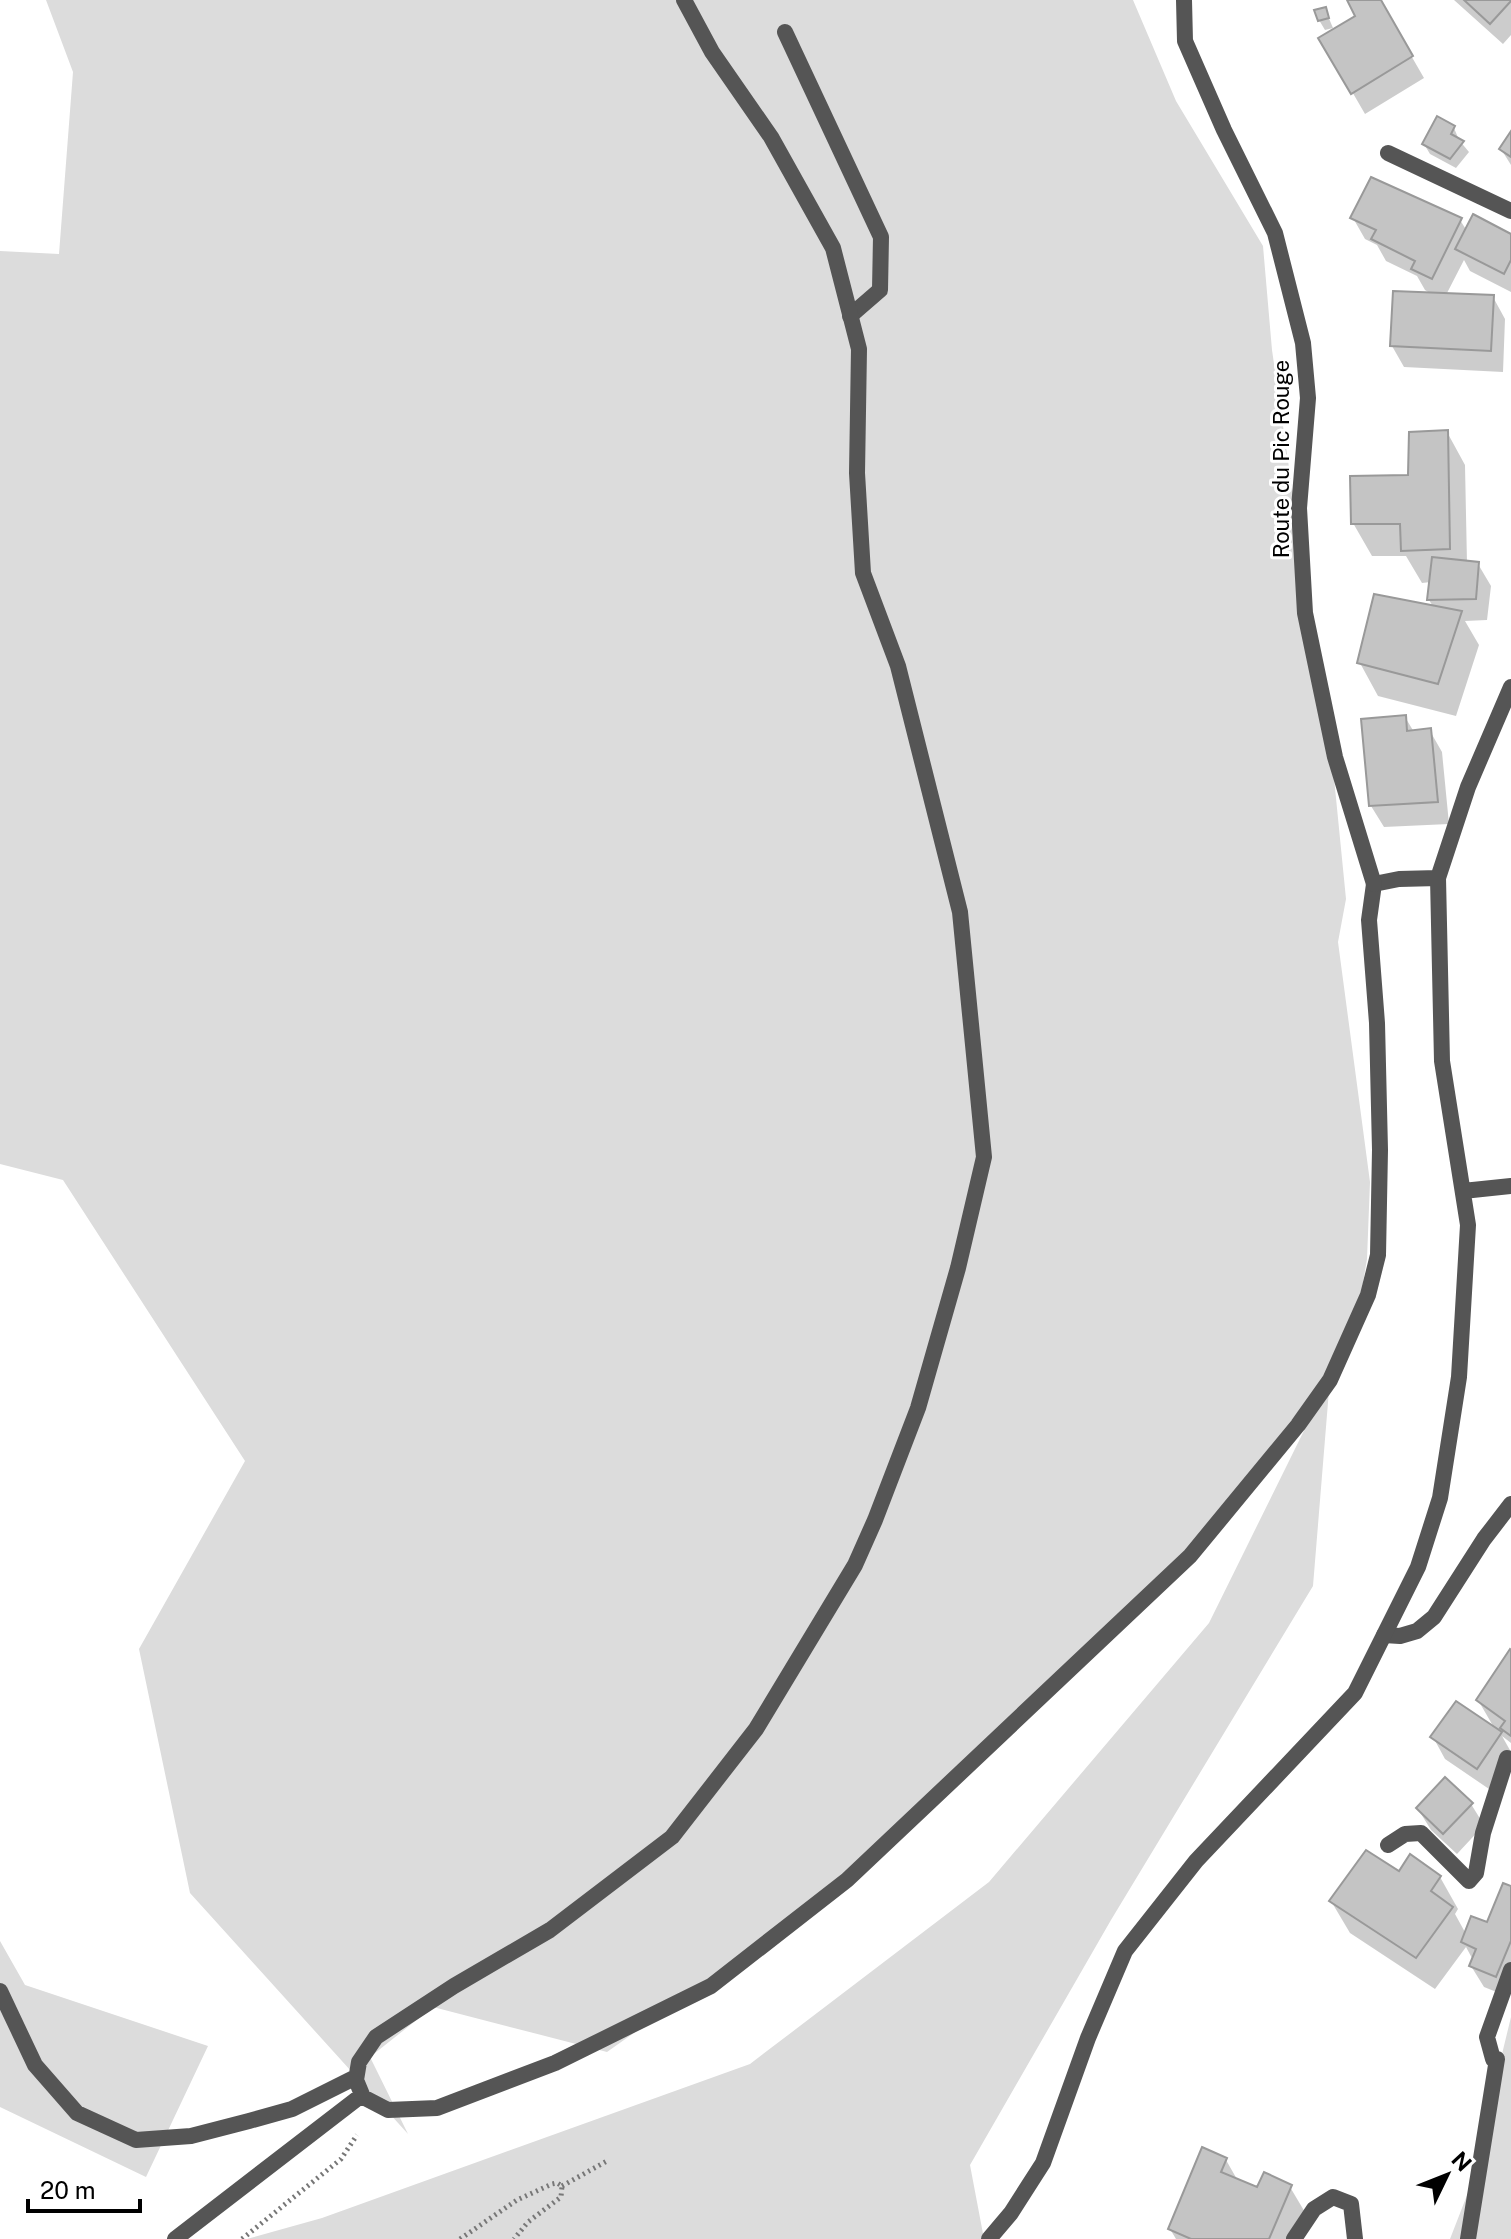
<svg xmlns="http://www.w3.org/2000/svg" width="1511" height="2239" font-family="'Public Sans',sans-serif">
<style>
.green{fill:#dcdcdc}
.shadow{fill:#0003}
.building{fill:#c4c4c4;stroke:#999;stroke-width:2}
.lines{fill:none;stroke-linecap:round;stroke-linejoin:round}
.path{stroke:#777;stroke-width:5;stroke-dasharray:2 4;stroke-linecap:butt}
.service{stroke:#555;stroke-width:16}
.minor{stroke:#555;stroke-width:16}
.tertiary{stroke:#555;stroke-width:16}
.labels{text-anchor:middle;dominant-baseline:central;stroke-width:6;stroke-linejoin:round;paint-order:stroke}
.street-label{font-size:22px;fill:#000;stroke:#fff}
</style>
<rect width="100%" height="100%" fill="#fff"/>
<path class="green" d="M46 0H1133L1176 101 1263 246 1272 350 1334 778 1346 899 1338 942 1370 1182 1367 1259 1353 1343 1186 1553 846 1883 607 2052 433 2007 370 2057 408 2134 190 1893 139 1649 245 1461 63 1180 0 1164V251L59 254 73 72Z
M1330 1378 1313 1586 1111 1920 970 2165 984 2239H247L322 2218 750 2064 989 1882 1209 1623Z
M0 1941 25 1985 208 2046 146 2177 0 2107Z
M1511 2017V2239H1450L1469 2190Z"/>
<path class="shadow" d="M1349 0H1379L1424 78 1365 114 1321 38 1358 17Z
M1454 0H1511V35L1503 44Z
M1325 9 1333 28 1325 30 1319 20Z
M1454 128 1459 140 1469 152 1456 168 1430 154 1424 144Z
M1511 135V165L1501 149Z
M1353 218 1460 220 1467 231 1511 236V292L1470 271 1464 260 1446 295 1493 297 1505 319 1503 372 1404 367 1392 346 1433 295 1425 290 1417 276 1386 261 1377 245 1365 239Z
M1447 432 1465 465 1467 563 1478 564 1491 586 1487 620 1465 621 1479 645 1456 716 1378 696 1360 663 1434 608 1429 600 1431 582 1422 583 1406 556H1372L1353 523 1410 477Z
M1405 717 1414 732 1430 731 1442 752 1449 824 1384 827 1371 806Z
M1511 1652V1743L1502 1736 1511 1752 1489 1789 1445 1759 1433 1737 1496 1731 1478 1700Z
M1471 1804 1484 1825 1457 1854 1431 1830 1418 1809Z
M1400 1873 1440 1877 1458 1909 1455 1914 1466 1934 1488 1925 1511 1888V1992L1509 1997 1484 1987 1471 1966 1473 1960 1466 1947 1435 1989 1350 1933 1331 1901Z
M1226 2160 1238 2181 1258 2190 1290 2187 1309 2219 1301 2239H1176L1170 2229Z"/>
<path class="building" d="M1347 0H1381L1413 56 1351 94 1318 38 1355 16Z
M1464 0H1511V1L1490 24Z
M1326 7 1329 18 1318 21 1314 10Z
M1437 116 1455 126 1451 134 1464 141 1450 159 1422 144Z
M1511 131V157L1499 149Z
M1371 177 1462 218 1432 279 1411 269 1415 261 1371 239 1376 230 1350 218Z
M1473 214 1511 234V260L1504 274 1455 249Z
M1393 291 1494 295 1491 351 1390 346Z
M1448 430 1450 549 1401 551 1400 524H1351L1350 476 1408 475 1409 432Z
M1432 557 1479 562 1476 599 1427 600Z
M1374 594 1462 611 1438 684 1357 663Z
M1406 715 1407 731 1431 728 1438 802 1369 806 1361 719Z
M1510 1649 1511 1650V1736L1500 1728 1505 1721 1476 1700Z
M1456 1701 1502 1732 1477 1769 1430 1737Z
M1445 1777 1473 1803 1443 1834 1416 1808Z
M1366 1850 1399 1871 1410 1854 1441 1876 1431 1891 1453 1907 1416 1958 1329 1901Z
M1503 1883 1511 1886V1941L1496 1977 1469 1966 1476 1949 1461 1942 1471 1916 1487 1922Z
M1202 2147 1227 2158 1221 2172 1257 2187 1264 2172 1292 2185 1269 2239H1191L1168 2229Z"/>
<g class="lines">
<path class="path" d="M562 2186 607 2161
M242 2239 341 2159 357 2135
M460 2239 517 2200 552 2184 557 2183 562 2186 561 2197 528 2222 514 2239"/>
<path class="service" d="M785 32 881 237 880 290 850 316
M1388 153 1511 211
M1384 1635 1400 1636 1417 1631 1434 1617 1484 1539 1511 1504"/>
<path class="minor" d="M684 0 712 52 771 137 833 248 859 349 857 473 863 573 898 666 960 912 984 1157 958 1268 918 1408 875 1520 855 1565 756 1729 672 1837 550 1930 454 1986 376 2037 359 2062 356 2080 363 2097 388 2110 437 2108 555 2063 711 1986 847 1880 1190 1556 1298 1425 1330 1380 1368 1295 1378 1255 1380 1150 1377 1023 1369 920 1374 884 1399 879 1438 878 1442 1061 1468 1225 1459 1377 1440 1498 1418 1567 1355 1693 1196 1861 1125 1951 1088 2038 1043 2163 1011 2213 989 2239
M1438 878 1468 787 1511 687
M1463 1191 1511 1186
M1388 1845 1405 1834 1421 1833 1469 1881 1476 1873 1483 1833 1507 1758 1511 1759
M0 1991 35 2065 77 2113 136 2140 191 2136 249 2121 292 2109 356 2077
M1497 2059H1493L1487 2037 1511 1970
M175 2239 362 2095
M1294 2239 1314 2209 1333 2197 1351 2204 1355 2239
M1468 2239 1497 2059"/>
<path class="tertiary" d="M1184 0 1185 41 1224 130 1275 233 1303 343 1308 398 1299 508 1305 613 1335 757 1374 884"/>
</g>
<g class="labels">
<g class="street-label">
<text transform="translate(1281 459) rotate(-90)">Route du Pic Rouge</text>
</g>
</g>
<g transform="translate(1447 2175) rotate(47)" stroke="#ffffff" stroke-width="6" paint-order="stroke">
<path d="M0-6L14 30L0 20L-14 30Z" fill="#000000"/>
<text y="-12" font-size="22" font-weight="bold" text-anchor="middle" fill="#000000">N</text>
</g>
<path d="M28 2199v12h112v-12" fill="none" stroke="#000000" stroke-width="4"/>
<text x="40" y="2199" font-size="24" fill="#000000" stroke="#ffffff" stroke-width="6" paint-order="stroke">20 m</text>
</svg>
